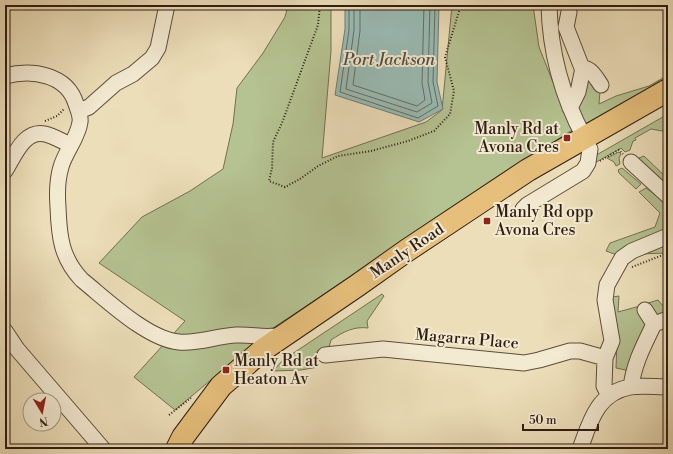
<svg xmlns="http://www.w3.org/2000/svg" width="673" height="454" font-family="'Libre Bodoni',serif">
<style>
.green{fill:#b5c291;stroke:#727052}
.water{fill:#99bbb4;stroke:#6f7c73}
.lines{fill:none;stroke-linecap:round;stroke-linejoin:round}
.shore{stroke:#646c63;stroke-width:1}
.minor-casing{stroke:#5e4d3c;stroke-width:17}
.highway-casing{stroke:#2f1d12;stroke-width:24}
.path{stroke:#2f1d12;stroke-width:2;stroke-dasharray:1 2;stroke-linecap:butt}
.minor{stroke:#f3ead2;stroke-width:15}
.highway{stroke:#e6bf7c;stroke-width:22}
.poi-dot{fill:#8f2418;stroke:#f3ead2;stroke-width:1.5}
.labels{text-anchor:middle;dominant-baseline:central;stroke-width:4;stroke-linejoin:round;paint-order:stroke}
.poi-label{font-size:16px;fill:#2f1d12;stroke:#f3ead2;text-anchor:start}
.street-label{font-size:16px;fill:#2f1d12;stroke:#f3ead2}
.water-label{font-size:17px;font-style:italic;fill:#4f4c43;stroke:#f3ead2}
</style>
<rect width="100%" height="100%" fill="#ecdeb9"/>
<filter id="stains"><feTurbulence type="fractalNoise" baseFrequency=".005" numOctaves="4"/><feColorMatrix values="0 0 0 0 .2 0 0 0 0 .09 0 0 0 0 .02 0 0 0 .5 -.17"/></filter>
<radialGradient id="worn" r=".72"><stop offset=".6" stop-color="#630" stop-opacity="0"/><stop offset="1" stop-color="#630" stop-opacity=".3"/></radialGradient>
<path class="green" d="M288 5H331V51L322 158 426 122 442 110 452 5H533L539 47 572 130 273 328 175 410 134 377 185 321 99 263 142 217 190 191 223 169 233 124 237 88 263 53 285 17Z
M668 75V82L585 130 577 105 588 76 600 91 599 104 616 96 649 86Z
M668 114V132L651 129 635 138 636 140 633 141 630 150 625 152 621 148 593 164V157Z
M619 152 621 154 619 158 620 164 616 166 614 162 607 158Z
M644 156 668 179V193L642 167 639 158Z
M622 168 641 184 636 189 619 173 618 170Z
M646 188 668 204V232L617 255 606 251 610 243 655 227 660 213 639 192Z
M668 240V251L665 253 641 254Z
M382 294 384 296 367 321 368 328C354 326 343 332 331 340L329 347C311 350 317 352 318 367L301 370 273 371 283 360Z
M619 296 618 312 640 306 647 321 630 371 616 368 617 340 611 299 613 297Z
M658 300 668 312 658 317 645 304Z"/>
<path class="water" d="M345 5H439L437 82 443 109 419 122 335 95 345 29Z"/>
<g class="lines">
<path class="shore" d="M349 5V30L340 92 418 118 438 106 433 82 435 5
M354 5V30L346 89 417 112 432 103 428 82 430 5
M360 5V31L353 85 417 106 425 100 422 83 424 5"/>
<g class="minor-casing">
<path id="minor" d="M549 5C550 52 562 96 584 137
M569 12 566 27 582 68
M5 76C32 69 67 74 76 104 78 110 81 116 80 122 78 138 65 152 61 167 57 180 57 194 58 207 59 236 61 258 82 280 107 300 147 339 179 342 197 344 217 336 236 335 253 334 265 339 281 335
M570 108 578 92 583 68C592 69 596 78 601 85
M79 111 89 107 116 83 133 74 152 58 158 48 167 5
M631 162 668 196
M5 171C14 157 24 129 45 134 54 136 63 142 71 145
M523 209 527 205 583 171 588 163 590 149
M645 310 654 324 668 319
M5 331 17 349 103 449
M325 355 383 349 524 363 539 360 570 351H580L605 358
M631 387C634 363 644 345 654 324
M609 396 604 386 605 358 612 341 605 300 607 285 622 258 632 251 668 236
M580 449C590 422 597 393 630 387 642 385 656 387 668 387"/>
</g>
<g class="highway-casing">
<path id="highway" d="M177 449 183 437 221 386 264 349 358 285 406 251 528 170 668 90"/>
</g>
<path class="path" d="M320 5 318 25 282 123 273 142 272 168 269 181 285 187 300 179 318 166 338 156 371 151 408 141 434 131 450 114 454 91 445 57 461 5
M45 121 57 116 64 109
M600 161 619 150 623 154
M632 267 668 253
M169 415 191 398"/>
<use href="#minor" class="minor"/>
<use href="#highway" class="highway"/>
</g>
<g class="poi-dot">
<rect x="563" y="134" width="8" height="8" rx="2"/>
<rect x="483" y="217" width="8" height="8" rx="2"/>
<rect x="222" y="366" width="8" height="8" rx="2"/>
</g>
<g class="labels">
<g class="poi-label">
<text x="559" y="129" text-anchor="end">Manly Rd at<tspan x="559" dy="18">Avona Cres</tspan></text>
<text x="495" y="212">Manly Rd opp<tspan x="495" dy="18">Avona Cres</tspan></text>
<text x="234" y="361">Manly Rd at<tspan x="234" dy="18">Heaton Av</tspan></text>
</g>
<g class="street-label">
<text transform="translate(407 251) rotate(-34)">Manly Road</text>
<text transform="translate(467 339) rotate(5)">Magarra Place</text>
</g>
<g class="water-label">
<text x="389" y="60">Port Jackson</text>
</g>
</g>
<rect width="673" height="454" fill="none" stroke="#ecdeb9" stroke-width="20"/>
<rect x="6" y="6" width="661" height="442" fill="none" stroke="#2f1d12" stroke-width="2"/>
<rect x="10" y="10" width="653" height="434" fill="none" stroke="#2f1d12"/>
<g transform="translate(42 412) rotate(170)"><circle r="19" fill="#f3ead2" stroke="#a59885"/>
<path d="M0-3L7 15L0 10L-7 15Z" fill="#8f2418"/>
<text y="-6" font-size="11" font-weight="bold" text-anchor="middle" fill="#2f1d12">N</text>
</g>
<path d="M523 424v6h75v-6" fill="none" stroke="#2f1d12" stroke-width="2"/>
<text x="529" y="424" font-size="12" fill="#2f1d12" stroke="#f3ead2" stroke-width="3" paint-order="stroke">50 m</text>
<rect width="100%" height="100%" filter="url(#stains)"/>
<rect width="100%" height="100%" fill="url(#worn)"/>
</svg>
